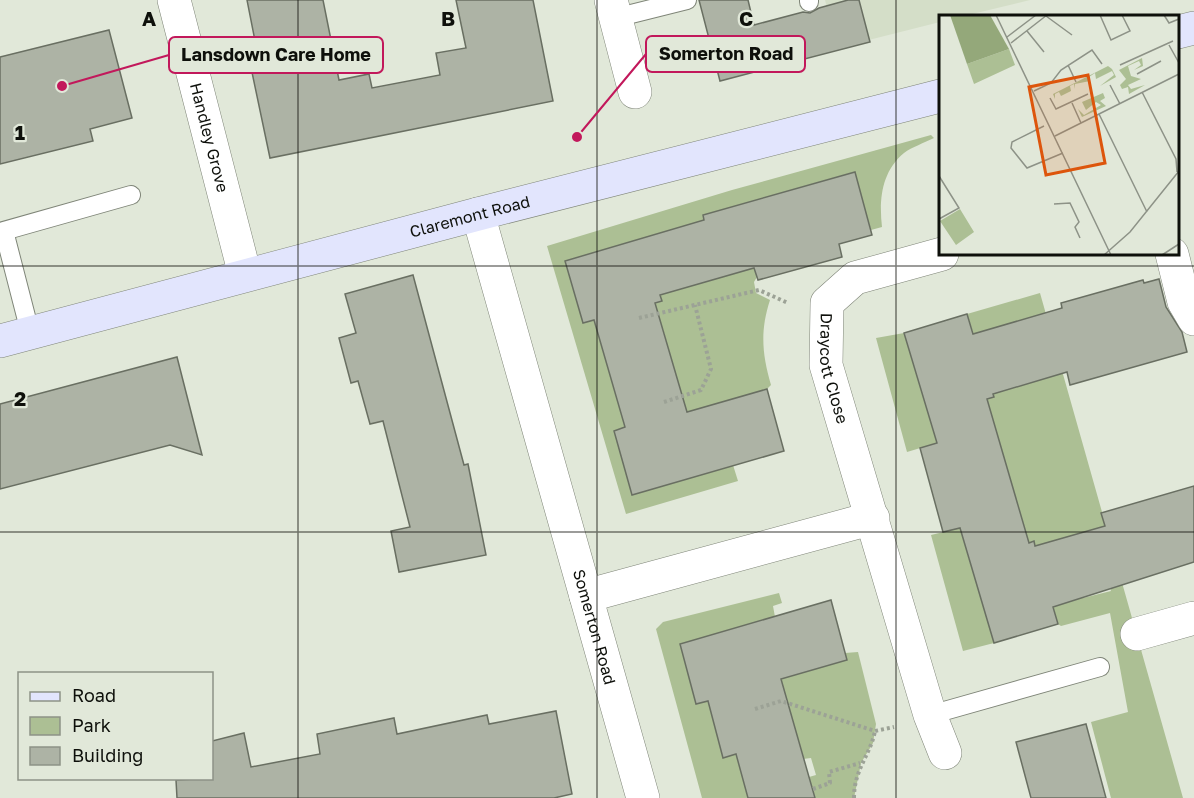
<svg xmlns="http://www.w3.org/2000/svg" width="1194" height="798" font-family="'Golos Text',sans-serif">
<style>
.built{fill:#d4dec8}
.green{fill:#acbf94}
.building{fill:#adb3a5;stroke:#696f62;stroke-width:1.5}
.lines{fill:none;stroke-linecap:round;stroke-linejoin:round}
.lane-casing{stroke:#7f8578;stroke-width:20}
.street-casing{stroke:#7f8578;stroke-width:34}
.secondary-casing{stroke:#7f8578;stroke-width:34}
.path{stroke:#9ca296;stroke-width:4;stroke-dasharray:3 3;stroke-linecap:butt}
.lane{stroke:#fff;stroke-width:18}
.street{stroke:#fff;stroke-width:33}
.secondary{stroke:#e2e5fd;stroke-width:33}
.grid{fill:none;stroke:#0e100b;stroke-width:1.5;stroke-opacity:0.55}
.labels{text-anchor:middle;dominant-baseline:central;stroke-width:4.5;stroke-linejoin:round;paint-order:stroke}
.street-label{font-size:16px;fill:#0e100b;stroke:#e1e8d9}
.inset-road{fill:none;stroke:#8d9287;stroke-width:1.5}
.view{fill:#dd550c;fill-opacity:0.15;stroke:#dd550c;stroke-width:3}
.inset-edge{fill:none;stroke:#0e100b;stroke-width:3}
.grid-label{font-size:20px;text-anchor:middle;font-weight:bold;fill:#0e100b;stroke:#e1e8d9;stroke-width:4.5;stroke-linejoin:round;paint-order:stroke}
.leader{fill:none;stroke:#c2185b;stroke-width:2}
.callout-dot{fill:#c2185b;stroke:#e1e8d9;stroke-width:2}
.callout{fill:#e1e8d9;stroke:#c2185b;stroke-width:2}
.callout-label{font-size:18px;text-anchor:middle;font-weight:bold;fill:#0e100b}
</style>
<rect width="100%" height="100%" fill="#e1e8d9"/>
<path class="built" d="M825 0H1030L964 16H940V22L837 48Z"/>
<path class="green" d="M931 135 934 138C924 143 912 147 904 153 881 172 879 201 882 227L871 230 854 172 703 215 720 277 755 268 757 277 754 282 756 293 770 300C760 331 762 354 771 385L767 389 668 418 679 387 663 329 636 308 662 301 644 238 583 323 594 320 625 427 615 431 733 465 738 481 626 514 547 246 732 190Z
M1040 293 1183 798H1111L1091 722 1128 712 1110 613 1061 626 1058 624 1048 588 1078 579 1083 598 1111 591 1093 530 1035 546 1034 542 1029 543 987 399 994 397 993 394 967 314Z
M904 333 937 443 907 452 876 338Z
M960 528 970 563 976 562 994 643 963 651 931 535Z
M779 593 782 603 773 606 775 617 680 644 696 704 708 701 723 758 736 754 748 798H702L656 629 663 622Z
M858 652 876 724 873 743 861 763 854 798H815L809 777 816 775 811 758 803 759 749 688 847 660 845 653Z"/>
<path class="building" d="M247 0H323L339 80 369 74 372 88 440 75 436 53 466 48 456 0H533L553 101 270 158 249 58 258 56Z
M699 0H748L754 25 803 12 810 13 819 8 848 0H859L870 42 720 81Z
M109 30 132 118 90 129 93 141 0 164V57Z
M855 172 872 235 839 244 842 257 758 280 754 268 660 295 662 301 655 303 687 412 767 389 784 451 632 495 614 431 625 427 594 320 583 323 565 261 704 220 703 215Z
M413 275 464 465 468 464 486 555 399 572 391 531 410 527 383 421 370 424 358 381 351 383 339 338 356 333 345 294Z
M1159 279 1166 307 1182 332 1187 352 1070 385 1067 372 993 394 994 397 987 399 1029 543 1034 541 1035 546 1105 526 1101 513 1194 486V562L1053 607 1058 624 994 643 960 528 943 532 920 448 937 443 904 333 967 314 973 334 1062 308 1061 303 1143 280 1144 283Z
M177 357 202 455 170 445 0 489V404Z
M831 600 847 660 781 679 815 798H748L736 754 723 758 708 701 696 704 680 644Z
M556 711 572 794 554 798H177L176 780 212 778V741L244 733 251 767 320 754 317 734 394 718 397 734 487 715 489 724Z
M1086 724 1106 798H1031L1016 742Z"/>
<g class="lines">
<g class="lane-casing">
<path id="lane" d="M809 0V2
M615 18 687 0
M4 231 30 332
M0 232 131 195
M930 715 1100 667"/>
</g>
<g class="street-casing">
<g id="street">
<path id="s1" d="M174 0 245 275"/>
<path d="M611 0 635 92"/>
<path id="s2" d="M478 214 643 798"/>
<path id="s3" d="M942 254 855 278 827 303 826 365 930 715 945 753"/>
<path d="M1172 254 1184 302 1194 319"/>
<path d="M586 596 873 518"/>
<path d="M1137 634 1194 618"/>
</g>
</g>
<g class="secondary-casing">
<g id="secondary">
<path d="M1178 32 1194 28"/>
<path id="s4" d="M0 341 478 214 940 96"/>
</g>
</g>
<path class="path" d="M639 318 759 290 788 303
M664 402 701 390 711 369 695 305
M755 709 781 701 875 731 894 727
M813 789 830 783 829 772 860 763
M854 798C854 769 870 756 875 731"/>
<use href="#lane" class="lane"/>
<use href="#street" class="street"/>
<use href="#secondary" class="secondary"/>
</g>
<path class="grid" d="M298 0V798M597 0V798M896 0V798M0 266H1194M0 532H1194"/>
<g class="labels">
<g class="street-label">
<text stroke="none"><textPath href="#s1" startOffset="142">Handley Grove</textPath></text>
<text stroke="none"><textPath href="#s4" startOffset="486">Claremont Road</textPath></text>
<text stroke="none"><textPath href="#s3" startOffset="194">Draycott Close</textPath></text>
<text stroke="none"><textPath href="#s2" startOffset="429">Somerton Road</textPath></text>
</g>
</g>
<g transform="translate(939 15)">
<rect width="240" height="240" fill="#e1e8d9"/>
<path d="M70 34 76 50 35 69 28 49ZM203 43 204 51 195 55 202 50 200 46 189 51 192 61 202 64 189 70 192 74 206 70 190 79 189 72 183 74 181 70 187 64 180 55ZM169 51 173 54 177 62 161 71 175 60 173 56 157 64 156 58 150 62 151 66 136 69 135 74V69L131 71 132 76 122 81 120 77 116 79V84L114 79ZM164 78 166 83 161 86 167 91 143 102 139 94 145 100 162 90 157 87 147 95 143 87ZM21 194 35 217 17 230 1 206Z" fill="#acbf94"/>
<path d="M11 0H51L70 34 28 49Z" fill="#94a87a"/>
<path class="inset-road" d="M57 0 172 240M161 0 172 25 191 16 183 0M225 0 230 8 240 4M107 1 133 20M88 16 105 37M68 22 97 0M72 28 108 0M230 30 240 48M129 50 137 67M181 50 234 26M198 59 222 46M171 70 181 89M95 76 112 68 122 55 153 35 163 49M203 77 237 144 238 157M111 83 117 94 149 79M133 88 142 108M160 99 208 197M105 111 73 127 72 133 88 153 124 138M116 121 240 59M0 161 20 193 0 204M115 189 131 188 140 207 136 212 141 223M165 240 191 217 240 156M223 240 240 229"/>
<path class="view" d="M149 60 166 148 107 160 90 72Z"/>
<rect width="240" height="240" class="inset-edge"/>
</g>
<g class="grid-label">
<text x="149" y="26">A</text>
<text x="448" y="26">B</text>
<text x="746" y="26">C</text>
<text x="20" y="140">1</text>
<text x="20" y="406">2</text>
</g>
<path class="leader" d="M577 137L646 54M62 86L169 55"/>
<g class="callout-dot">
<circle cx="577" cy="137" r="6"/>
<circle cx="62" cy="86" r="6"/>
</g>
<g class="callout">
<rect x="646" y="36" width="159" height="36" rx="6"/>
<rect x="169" y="37" width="214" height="36" rx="6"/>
</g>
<g class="callout-label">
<text x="726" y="60">Somerton Road</text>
<text x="276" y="61">Lansdown Care Home</text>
</g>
<rect x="18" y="672" width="195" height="108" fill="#e1e8d9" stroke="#8d9287" stroke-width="1.5"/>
<rect x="30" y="692" width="30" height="9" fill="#e2e5fd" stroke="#8d9287" stroke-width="1.5"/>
<text x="72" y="702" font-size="18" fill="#0e100b">Road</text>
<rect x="30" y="717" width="30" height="18" fill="#acbf94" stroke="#8d9287" stroke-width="1.5"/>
<text x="72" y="732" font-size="18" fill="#0e100b">Park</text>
<rect x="30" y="747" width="30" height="18" fill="#adb3a5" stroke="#8d9287" stroke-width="1.5"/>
<text x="72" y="762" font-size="18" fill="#0e100b">Building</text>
</svg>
